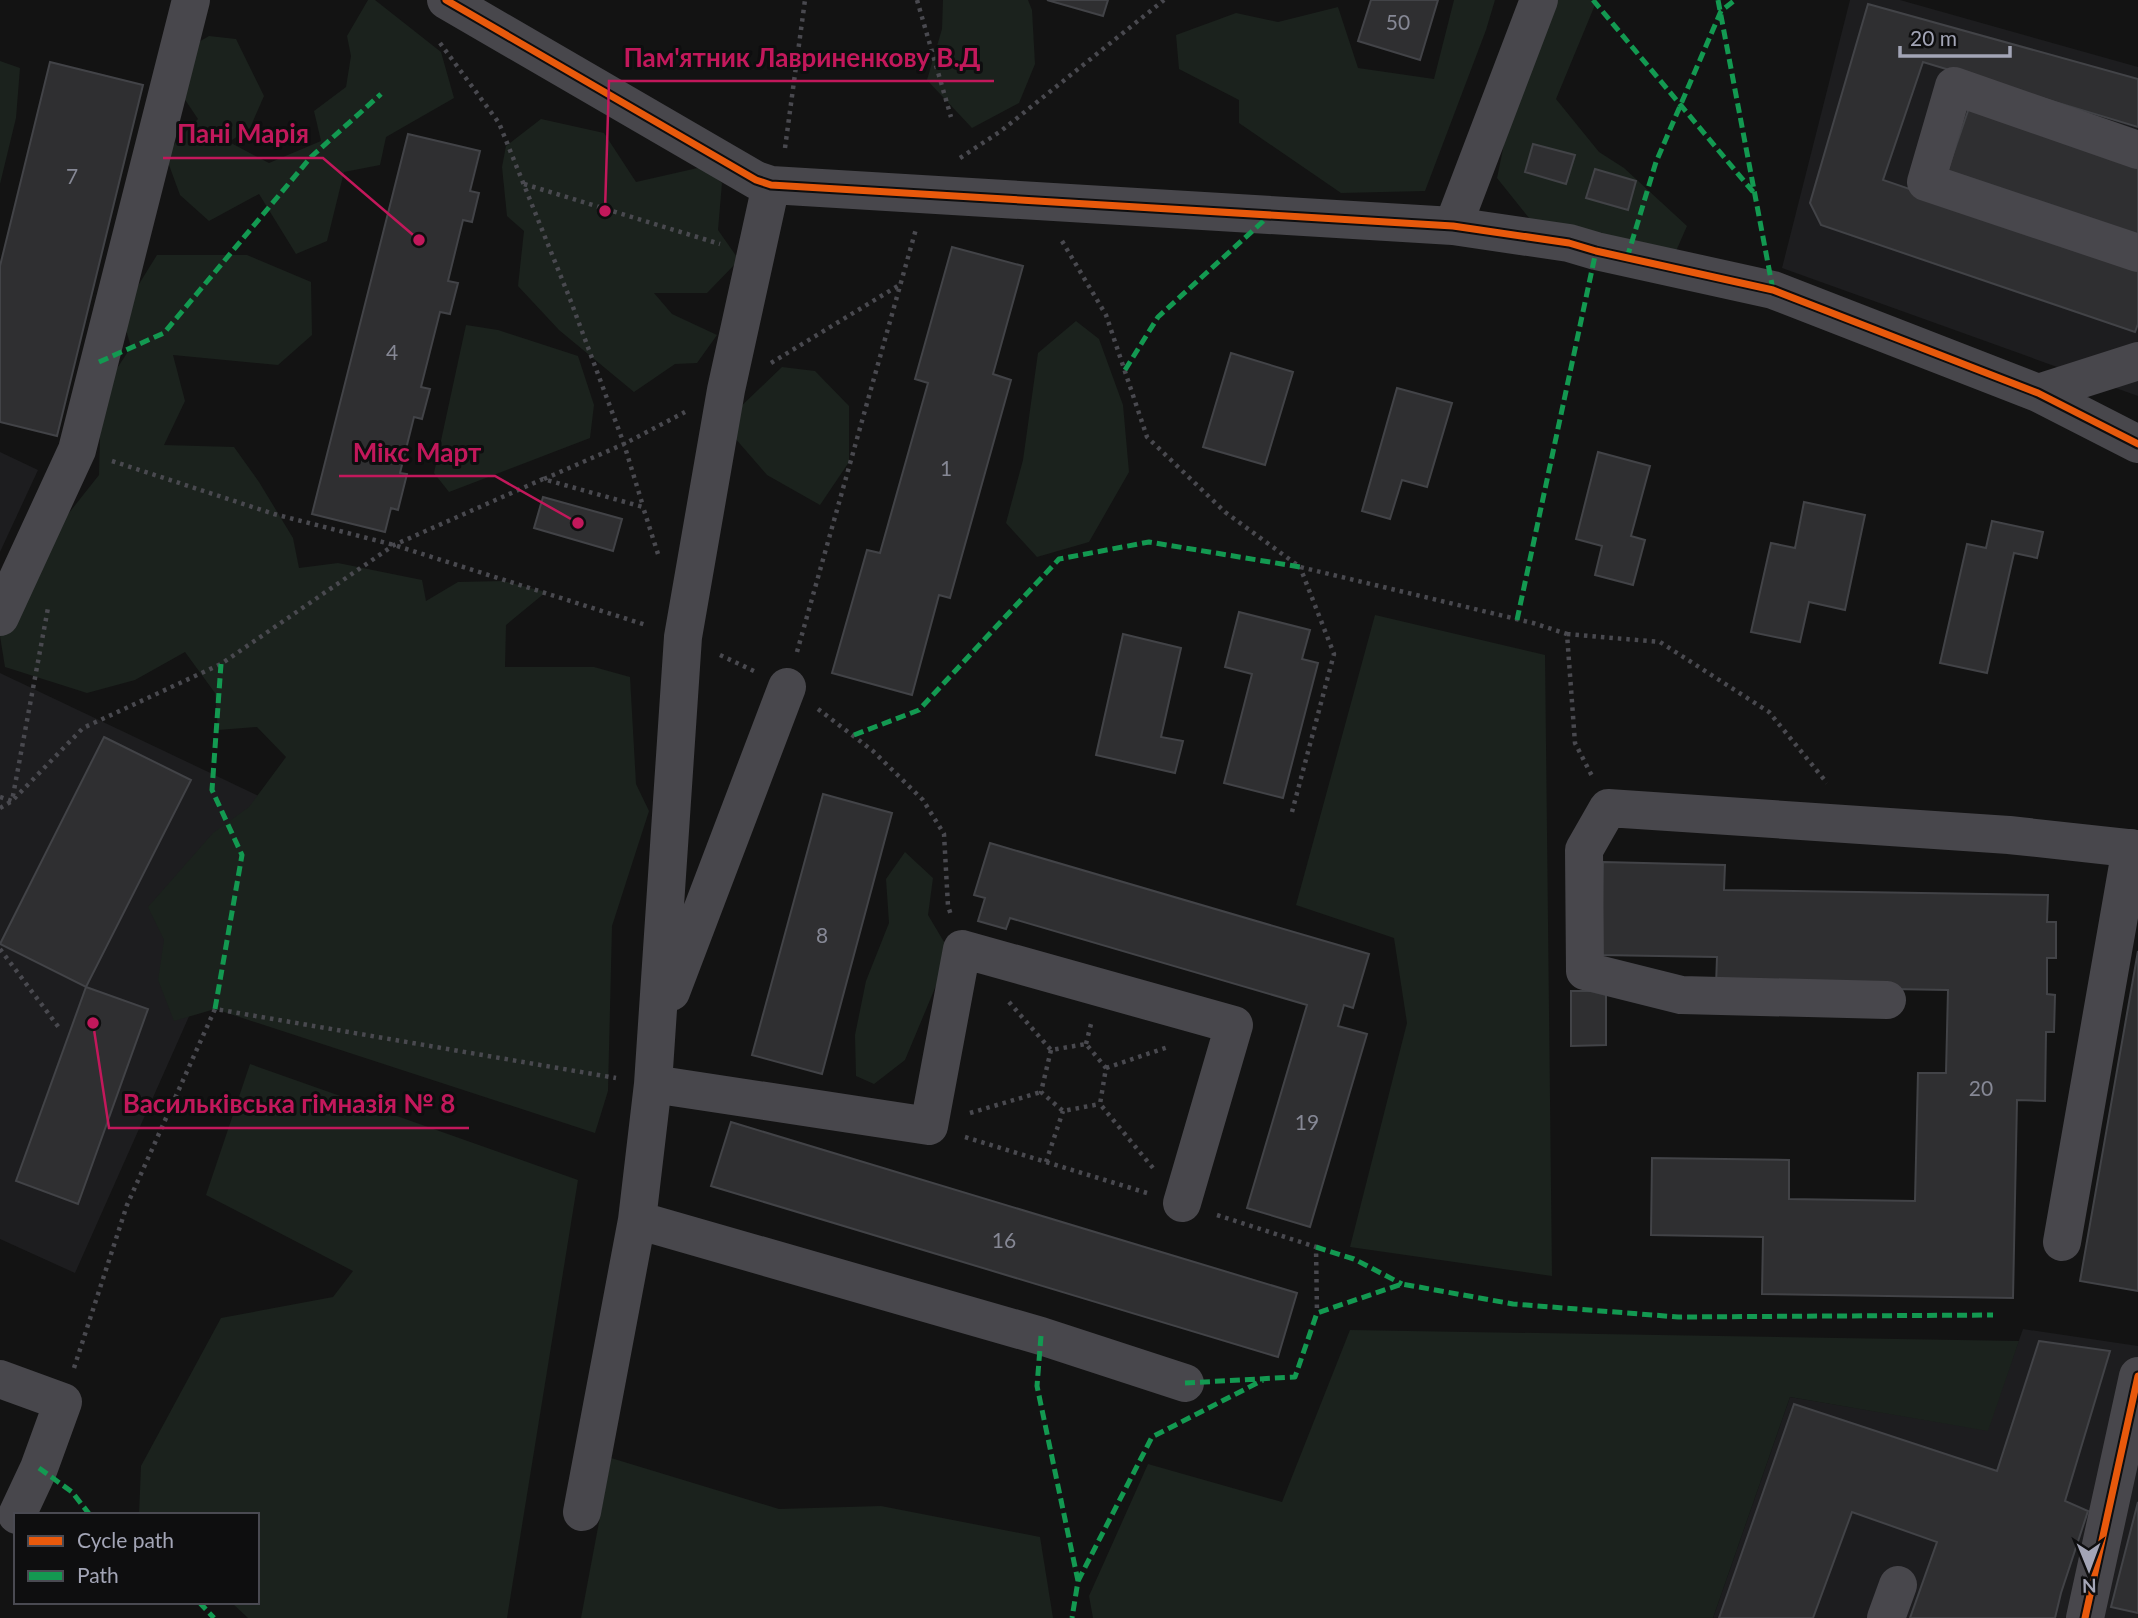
<svg xmlns="http://www.w3.org/2000/svg" width="2138" height="1618" font-family="Lato,sans-serif">
<style>
.built{fill:#1d1d1f}
.green{fill:#1b221d}
.building{fill:#2f2f31;stroke:#424347;stroke-width:2}
.lines{fill:none;stroke-linecap:round;stroke-linejoin:round}
.path{stroke:#49494f;stroke-width:4.5;stroke-dasharray:3.5 5;stroke-linecap:butt}
.minor{stroke:#48474c;stroke-width:38}
.quiet{stroke:#139951;stroke-width:5;stroke-dasharray:10 5;stroke-linecap:butt}
.cycleway-casing{stroke:#0e0e0f;stroke-width:11}
.cycleway{stroke:#e8590c;stroke-width:7}
.labels{text-anchor:middle;dominant-baseline:central;stroke-width:6;stroke-linejoin:round;paint-order:stroke}
.number-label{font-size:21px;fill:#868895}
.leader{fill:none;stroke:#c2185b;stroke-width:2.5}
.callout-dot{fill:#c2185b;stroke:#0e0e0f;stroke-width:2.5}
.callout-label{font-size:26px;text-anchor:middle;font-weight:bold;fill:#c2185b;stroke:#0e0e0f;stroke-width:6;stroke-linejoin:round;paint-order:stroke}
</style>
<rect width="100%" height="100%" fill="#131313"/>
<path class="built" d="M1850 0H1900L2138 67V396L1782 268Z
M0 452 38 470 0 552Z
M0 673 282 807 75 1273 0 1239Z
M2023 1329 2138 1346V1618H1713L1790 1397 1987 1430Z"/>
<path class="green" d="M368 0H375L441 52 454 98 386 137 380 165 344 172 327 241 296 254 259 194 209 221 180 195 165 154 198 119 161 64 209 36 236 39 264 96 250 128 229 142 269 163 321 141 314 111 346 87 351 56 347 36Z
M943 0H1028L1032 10 1035 64 1019 103 972 128 927 80 942 29Z
M1454 0H1495L1486 30 1425 191 1341 193 1239 123V100L1179 69 1176 35 1236 13 1278 22 1338 7 1358 68 1434 79Z
M1552 0H1597L1556 99 1599 152 1624 168 1687 226 1673 258 1533 223 1497 178 1514 96Z
M0 61 20 68 16 118 0 184Z
M541 119 604 133 636 182 702 167 722 183 718 230 739 260 707 293H654L672 314 717 335 697 363 675 364 634 392 559 330 518 286 524 231 507 216 502 167 506 146Z
M157 255H247L311 282 312 335 278 365 173 355 185 401 164 445 234 447 259 482 293 538 299 568 338 563 422 580 426 601 458 582 503 581 546 592 506 625 505 667H594L630 677 636 784 649 811 612 926 608 1091 595 1133 215 1009 174 1021 158 980 164 940 148 907 213 833 249 807 286 757 257 727 218 730 215 693 185 652 135 680 87 693 5 667 0 636 57 528 99 475 100 436 110 379 131 347 121 313Z
M1076 321 1099 339 1123 405 1129 472 1089 542 1037 557 1006 523 1023 460 1038 353Z
M466 325 498 330 578 356 594 405 590 438 449 492 434 473Z
M782 367 815 371 849 406V462L820 505 767 475 734 437V413Z
M1375 615 1545 655 1552 1276 1350 1247 1407 1023 1394 938 1296 905Z
M905 852 933 878 928 915 950 952 905 1060 874 1084 856 1076 855 1035 866 981 889 923 886 879Z
M250 1064 578 1180 507 1618H248L231 1602H257V1515H139L141 1466 221 1318 333 1297 353 1271 206 1195Z
M1350 1330 2019 1341 1988 1431 1790 1397 1713 1618H1093L1089 1596 1148 1464 1282 1502Z
M611 1458 779 1509 881 1506 1040 1537 1053 1618H581Z"/>
<path class="building" d="M1047 0H1108L1103 16Z
M1371 0H1438L1420 60 1358 41Z
M1868 4 2138 79V127L1923 62 1883 180 2138 267V324L2135 332 1821 225 1810 203Z
M50 62 143 85 57 436 0 422V266Z
M1970 105 2138 163V237L1947 172Z
M408 134 480 151 470 191 479 193 472 222 463 220 448 281 458 283 450 314 440 312 421 387 430 389 422 419 414 417 400 473 407 474 398 510 391 508 385 532 312 514Z
M1533 144 1575 155 1566 184 1525 172Z
M1595 169 1636 181 1628 210 1586 198Z
M952 247 1023 266 993 374 1011 380 950 598 939 595 912 695 832 673 867 550 880 553 928 383 915 379Z
M1231 353 1293 372 1265 465 1203 447Z
M1397 388 1452 403 1427 487 1402 480 1390 519 1362 511Z
M1598 452 1650 466 1631 536 1645 540 1633 585 1595 575 1602 546 1576 539Z
M543 497 622 519 613 551 534 528Z
M1804 502 1865 515 1845 610 1809 602 1800 642 1751 632 1771 543 1795 548Z
M1992 521 2043 532 2037 558 2014 553 1987 673 1940 663 1967 544 1986 548Z
M1239 612 1310 630 1302 659 1318 663 1283 798 1224 783 1252 674 1225 667Z
M1123 634 1181 648 1161 737 1183 741 1175 773 1096 755Z
M104 737 191 780 86 987 0 944Z
M823 794 892 813 822 1074 752 1055Z
M990 843 1369 954 1353 1008 1344 1005 1338 1026 1367 1034 1310 1227 1247 1208 1307 1005 1010 918 1006 929 978 921 985 898 974 895Z
M1603 862 1725 865 1724 890 2048 895 2047 922H2056V958H2047V994L2055 995 2054 1032H2046L2045 1101 2017 1100 2013 1298 1762 1294 1763 1237 1651 1235 1652 1158 1789 1160V1199L1915 1201 1918 1073H1946L1948 990 1716 986 1717 957 1601 955Z
M2138 951V1291L2080 1281Z
M86 987 148 1009 78 1204 16 1181Z
M1571 991H1606V1045L1571 1046Z
M731 1122 1297 1293 1278 1357 711 1186Z
M2039 1341 2110 1351 2065 1501 2088 1511 2061 1593 2055 1618H1910L1937 1542 1852 1512 1813 1618H1719L1794 1404 1997 1471Z
M2138 1502V1613L2111 1607Z"/>
<g class="lines">
<path class="path" d="M917 0 951 117
M440 43 499 123 570 299 624 444 643 506
M785 148 805 0
M960 158 1001 131 1164 0
M524 184 720 244
M1062 241 1106 315 1147 437 1225 512 1300 567 1533 623 1567 634 1575 743 1592 776
M771 363 901 284
M112 461 274 514 394 545 646 625
M544 479 624 444 685 412
M1567 634 1660 642 1769 712 1827 783
M797 652 916 229
M720 655 754 671
M818 709 873 751 923 800 944 834 948 906 951 915
M0 797 12 801 48 608
M0 808 12 801 83 728 221 664 394 545 543 479 643 507 658 554
M1292 812 1334 654 1300 567
M0 949 60 1029
M1009 1002 1051 1050 1086 1044 1106 1068 1100 1104 1153 1168
M1086 1044 1091 1024
M1051 1050 1041 1092 1063 1111 1100 1104
M1106 1068 1168 1047
M970 1113 1041 1092
M965 1137 1147 1193
M1046 1162 1063 1111
M1217 1215 1316 1247 1317 1313
M74 1368 127 1205 215 1009 616 1078"/>
<path class="minor" d="M446 0 756 180 771 185 1453 226 1569 243 1596 251 1773 290 2038 393 2138 444
M2138 150 1954 86 1926 182 2138 253
M1453 226 1539 0
M2038 393 2138 361
M0 617 77 450 191 0
M671 992 787 687
M1887 1000 1681 995 1585 971 1584 850 1608 808 2009 835 2138 849
M653 1084 929 1126 962 949 1234 1025 1182 1203
M637 1220 1041 1336 1185 1383
M2062 1242 2131 848
M0 1379 63 1402 39 1468 17 1515
M582 1512 637 1220 653 1084 683 637 726 390 771 185
M1886 1618 1898 1585
M2085 1618 2138 1376"/>
<path class="quiet" d="M1593 0 1754 193
M1718 0 1773 290
M1627 258 1656 162 1721 11 1735 0
M99 362 164 333 311 157 381 94
M1125 370 1158 317 1270 215
M1517 620 1596 251
M854 735 919 710 1059 559 1149 542 1300 567
M215 1009 242 855 212 790 221 664
M1316 1247 1354 1259 1402 1284
M1041 1336 1037 1386 1078 1581 1072 1618
M1185 1383 1295 1377 1317 1313 1402 1284 1513 1304 1678 1317 1993 1315
M39 1468 72 1492 90 1515
M1078 1581 1152 1437 1263 1380
M199 1602 214 1618"/>
<g class="cycleway-casing">
<path id="cycleway" d="M446 0 756 180 771 185 1453 226 1569 243 1596 251 1773 290 2038 393 2138 444
M2085 1618 2138 1376"/>
</g>
<use href="#cycleway" class="cycleway"/>
</g>
<g class="labels">
<g class="number-label">
<text x="1398" y="21">50</text>
<text x="72" y="175">7</text>
<text x="392" y="351">4</text>
<text x="946" y="467">1</text>
<text x="822" y="934">8</text>
<text x="1981" y="1087">20</text>
<text x="1307" y="1121">19</text>
<text x="1004" y="1239">16</text>
</g>
</g>
<path class="leader" d="M605 211L609 81H994M419 240L323 158H163M578 523L495 476H339M93 1023L109 1128H469"/>
<g class="callout-dot">
<circle cx="605" cy="211" r="7"/>
<circle cx="419" cy="240" r="7"/>
<circle cx="578" cy="523" r="7"/>
<circle cx="93" cy="1023" r="7"/>
</g>
<g class="callout-label">
<text x="802" y="67">Пам'ятник Лавриненкову В.Д</text>
<text x="243" y="143">Панi Марiя</text>
<text x="417" y="462">Мікс Март</text>
<text x="289" y="1113">Васильківська гімназія № 8</text>
</g>
<rect x="14" y="1513" width="245" height="91" fill="#0e0e0f" stroke="#4a4a52" stroke-width="2"/>
<rect x="28" y="1536" width="35" height="10" fill="#e8590c" stroke="#4a4a52" stroke-width="2"/>
<text x="77" y="1548" font-size="21" fill="#a3a5b6">Cycle path</text>
<rect x="28" y="1571" width="35" height="10" fill="#139951" stroke="#4a4a52" stroke-width="2"/>
<text x="77" y="1583" font-size="21" fill="#a3a5b6">Path</text>
<g transform="translate(2089 1569) rotate(179)" stroke="#0e0e0f" stroke-width="5" paint-order="stroke">
<path d="M0-5L12 26L0 18L-12 26Z" fill="#a3a5b6"/>
<text y="-10" font-size="19" font-weight="bold" text-anchor="middle" fill="#a3a5b6">N</text>
</g>
<path d="M1900 46v10h110v-10" fill="none" stroke="#a3a5b6" stroke-width="3.5"/>
<text x="1910" y="46" font-size="21" fill="#a3a5b6" stroke="#0e0e0f" stroke-width="5" paint-order="stroke">20 m</text>
</svg>
